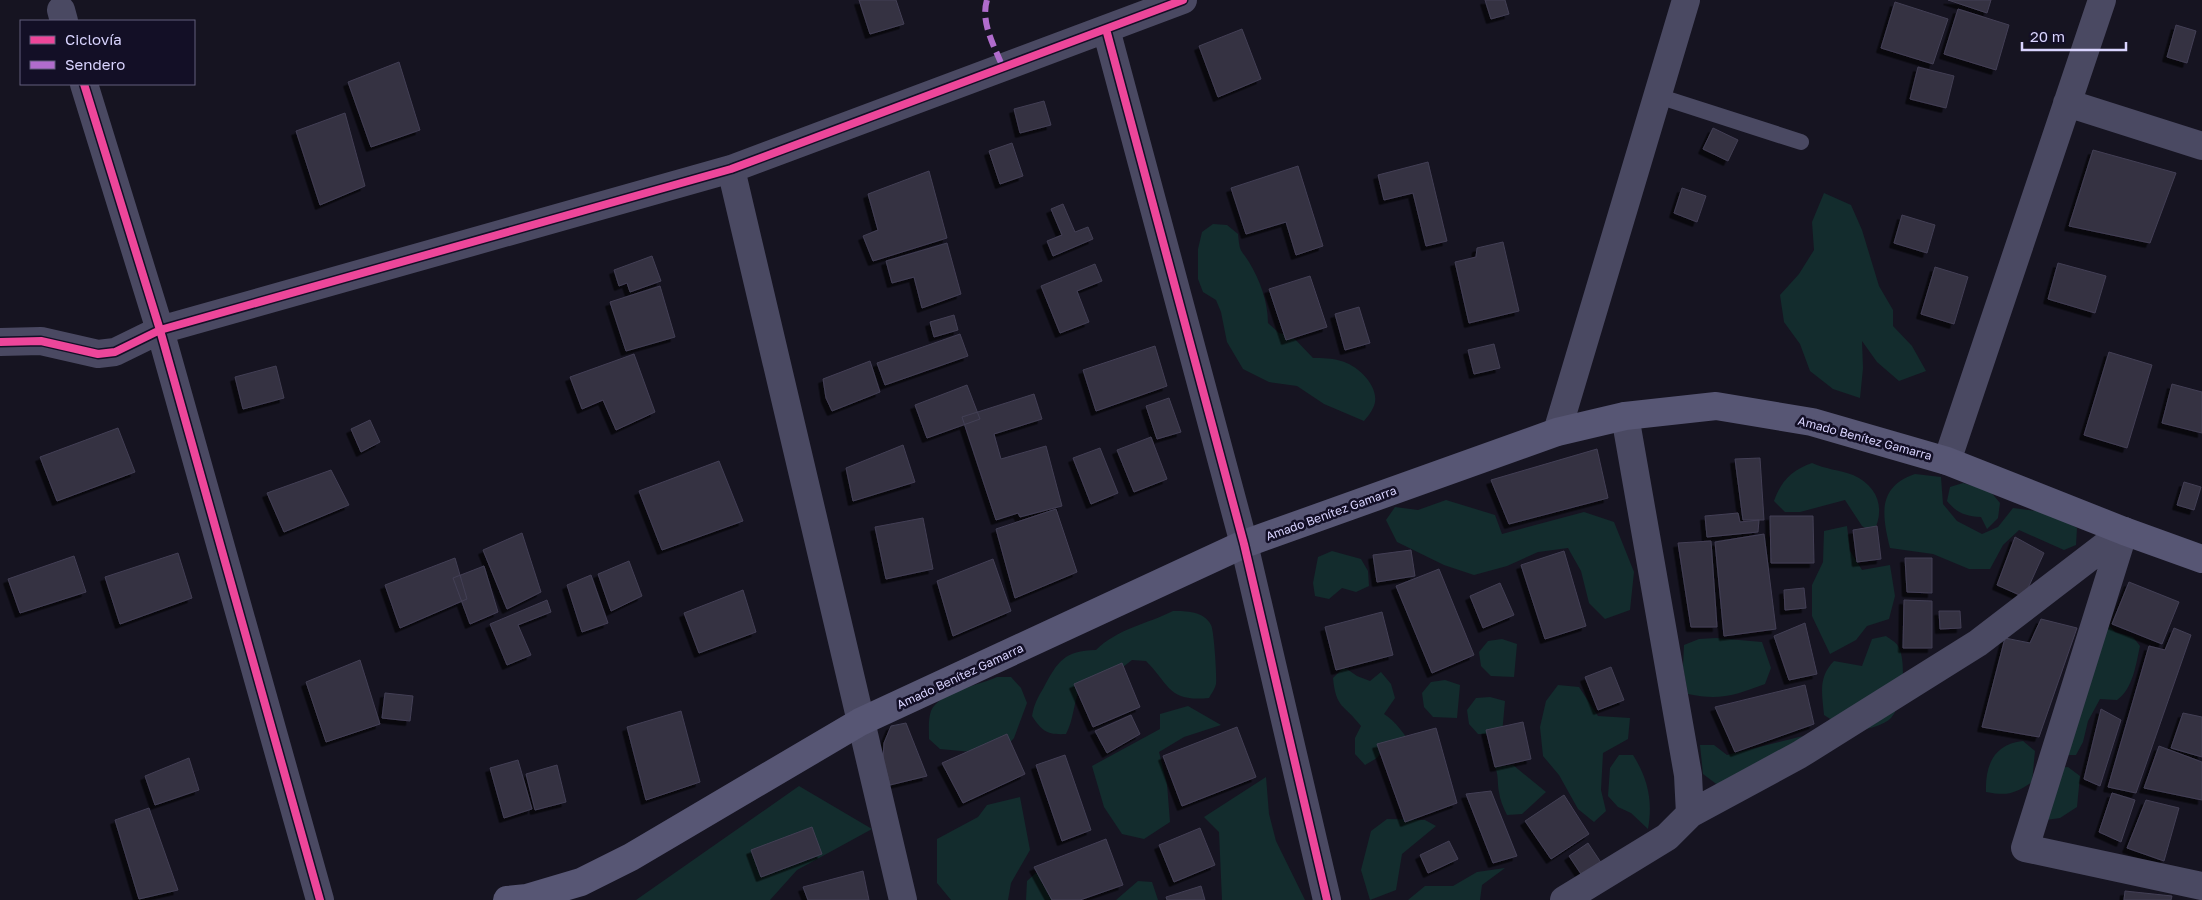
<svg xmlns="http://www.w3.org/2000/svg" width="2202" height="900" font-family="'Golos Text',sans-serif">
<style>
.green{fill:#132c2d}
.building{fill:#343243;stroke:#433f54;filter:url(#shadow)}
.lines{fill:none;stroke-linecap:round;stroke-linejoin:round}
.service{stroke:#4a4962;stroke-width:16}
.minor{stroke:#4a4962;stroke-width:28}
.secondary{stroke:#575674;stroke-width:28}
.quiet{stroke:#b06ccc;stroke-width:6;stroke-dasharray:12 6;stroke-linecap:butt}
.cycleway-casing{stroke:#130f26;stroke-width:11}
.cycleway{stroke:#ed469a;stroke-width:8}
.labels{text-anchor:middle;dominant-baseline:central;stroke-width:5;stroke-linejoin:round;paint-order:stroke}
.street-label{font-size:12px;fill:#d9d4ff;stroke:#130f26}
</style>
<defs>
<filter id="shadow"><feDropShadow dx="-4.5" dy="4.5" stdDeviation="0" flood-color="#0009"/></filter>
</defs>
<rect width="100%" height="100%" fill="#161421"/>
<path class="green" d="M1824 193 1851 205 1862 230 1879 286 1893 310V326L1912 346 1926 371 1899 381 1877 362 1862 341 1863 368 1860 398 1833 389 1810 371 1800 344 1784 322 1780 295 1799 274 1814 250 1812 222Z
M1213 224 1227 225 1238 234C1240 253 1240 248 1249 262 1260 280 1268 302 1268 323L1279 333 1292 336 1313 358C1322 358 1332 358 1341 361 1358 365 1383 389 1373 408 1371 413 1367 417 1364 421L1324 404 1297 386 1269 382 1243 369 1227 342 1221 312 1216 300 1203 292 1198 279V249L1202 232Z
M1812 463C1825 469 1839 470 1853 475 1878 486 1886 509 1873 533L1862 526 1845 500 1800 512H1785L1774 501C1781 481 1792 470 1812 463Z
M1915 474 1941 477 1943 504 1957 521 1982 534 1998 527 2013 508 2052 513 2077 528 2076 545 2064 550 2019 530 2003 545 1990 569H1969L1933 554 1890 548C1882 515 1877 487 1915 474Z
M1963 483 1990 491 2000 503 1998 518 1987 529 1981 517C1965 516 1957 513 1947 501L1950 487Z
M1446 500 1495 515 1502 534 1584 512 1614 522 1634 572 1630 610 1605 619 1589 603 1581 571 1568 548 1538 552 1507 566 1474 575 1444 565 1397 542 1386 520 1395 507 1418 510Z
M1847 526 1850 551 1862 570 1890 565 1895 596 1889 619 1867 626 1856 640 1830 654 1812 616V585L1823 562 1824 531Z
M1332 551 1361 559 1368 571 1369 586 1356 592 1342 588 1329 599 1315 596 1313 583 1318 557Z
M1173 611C1186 611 1204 611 1211 625 1214 630 1217 677 1216 684 1215 689 1211 694 1209 698 1168 702 1170 685 1146 661L1132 660 1119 670 1078 693C1073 708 1073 721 1066 734 1047 735 1042 731 1032 716 1034 704 1038 697 1044 687 1058 661 1064 651 1096 650 1117 629 1147 624 1173 611Z
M2103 618 2115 632 2133 637 2140 646C2136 664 2133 689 2117 700L2100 699 2088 721 2083 742 2076 755H2063Z
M1886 636C1890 639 1896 642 1898 646 1907 660 1903 706 1891 718 1883 726 1862 732 1851 729 1842 727 1832 720 1824 715 1822 693 1818 677 1834 661L1862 666 1872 639Z
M1716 638 1762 642 1771 668 1765 684C1735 695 1720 701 1688 694L1683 667 1684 645 1699 639Z
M1502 639 1517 644 1514 677 1491 676 1481 666 1479 652 1488 641Z
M1344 667 1357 676 1370 681 1381 672 1391 684 1395 698 1384 714C1397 722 1403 734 1413 745L1385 747 1377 758 1365 765 1355 754V738L1361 726C1344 704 1336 709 1333 678Z
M997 677H1011L1021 688 1027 703 1014 738 1003 750 982 753 940 749 929 739C929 730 928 720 931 711 939 692 980 685 997 677Z
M1445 680 1460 685 1457 718 1433 717 1424 707 1422 693 1431 682Z
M1558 685 1579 687 1598 716 1630 718 1628 739 1603 753 1601 790 1606 811 1594 822 1578 809 1559 775 1543 756 1540 727 1546 701Z
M1490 697 1505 701 1502 734H1478L1469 724 1467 710 1476 698Z
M1188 706 1221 725 1184 737 1159 752 1167 784 1170 822 1144 839 1122 834 1104 807 1092 766 1160 729V714Z
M1803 736 1772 758 1719 786 1703 774 1700 745H1714L1727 755Z
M2023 741 2035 751 2032 782C2014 794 2008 796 1986 792 1985 765 1994 744 2023 741Z
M1619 755H1633C1648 779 1653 801 1648 829L1631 813 1618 807 1608 796 1610 768Z
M1513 765 1546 792 1522 814 1507 815C1503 807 1500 800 1499 792 1497 783 1499 776 1495 767Z
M2068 767 2080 776 2077 807 2060 818 2046 820 2054 768Z
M1266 777 1269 814 1276 841 1305 900H1222L1219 832 1204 817Z
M799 786 872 829 797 870 770 900H636Z
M1020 797 1030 850 1011 883 1008 900H951L937 883V839L978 817 987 805Z
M1387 819 1425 820 1436 826 1402 854 1396 890 1370 900 1361 870 1371 831Z
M1505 868 1482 885 1480 900H1408L1425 886H1453L1477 872Z
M1037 872 1057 900H1026L1027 881Z
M1138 881 1152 882 1158 900H1116Z"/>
<path class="building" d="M859 0H896L904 24 870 34Z
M1485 0H1505L1509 14 1491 19Z
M1948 0H1991L1987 13Z
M1895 2 1948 19 1933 64 1881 48Z
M1958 9 2009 25 1996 70 1944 54Z
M2176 25 2196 31 2187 63 2167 57Z
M1242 29 1261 79 1218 97 1199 46Z
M399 62 420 130 371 147 348 82Z
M1918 67 1954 76 1946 108 1910 99Z
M1044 101 1051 125 1020 133 1014 109Z
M345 113 365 186 320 205 296 131Z
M1713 128 1738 140 1728 161 1703 149Z
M1012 143 1023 176 1000 184 989 151Z
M2093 150 2176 173 2150 243 2069 226Z
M1428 162 1447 241 1426 246 1413 193 1384 200 1378 175Z
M1298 166 1323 246 1296 255 1286 222 1246 234 1231 188Z
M929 171 947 238 873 261 863 236 878 230 868 194Z
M1682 188 1706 196 1697 222 1674 213Z
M1063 204 1075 232 1088 227 1093 239 1053 256 1047 241 1062 235 1051 209Z
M1902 215 1935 225 1927 253 1894 243Z
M1503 242 1519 311 1469 323 1455 262 1476 257 1477 248Z
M947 243 961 294 922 308 914 277 892 283 886 261Z
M652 256 661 281 630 292 627 283 619 286 614 270Z
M2058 263 2106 276 2095 313 2048 299Z
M1095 264 1102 281 1077 291 1089 322 1060 333 1041 286Z
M1935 267 1968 277 1954 324 1921 314Z
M1310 276 1327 327 1286 340 1269 289Z
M660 286 675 337 626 351 610 302Z
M1359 307 1370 343 1345 350 1335 314Z
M954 315 958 330 934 337 930 322Z
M960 334 968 356 885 385 877 363Z
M1494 344 1500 368 1474 374 1468 350Z
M1155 346 1167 386 1096 411 1083 370Z
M2109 352 2152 365 2127 448 2084 435Z
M634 354 655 412 616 430 603 400 582 409 570 377Z
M870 361 880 392 832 411 826 398 823 379Z
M276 366 284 398 243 409 235 377Z
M2172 384 2202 392V433L2162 423Z
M967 385 980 419 927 438 915 405Z
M1034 394 1042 419 994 434 1001 459 1046 446 1062 506 1020 517 1018 513 996 520 962 417Z
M1169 398 1181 432 1157 439 1146 406Z
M370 420 380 442 361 452 351 429Z
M118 428 135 472 57 501 40 457Z
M1151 437 1167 479 1134 492 1117 450Z
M903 445 915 482 853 501 846 468Z
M1100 448 1118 493 1091 504 1073 458Z
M1597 449 1608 498 1509 524 1491 480Z
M1760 458 1764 520H1743L1735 459Z
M719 461 743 521 662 550 639 491Z
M331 470 349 505 284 532 267 493Z
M2184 482 2201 487 2194 510 2177 505Z
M1056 509 1077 572 1015 598 996 529Z
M1738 513 1740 522 1759 520 1758 532 1707 537 1705 516Z
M1770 516H1813L1814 563H1771Z
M923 518 933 569 886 579 875 527Z
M1877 526 1881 559 1857 562 1853 530Z
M522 533 541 592 507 609 483 550Z
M1764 534 1776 629 1724 636 1715 542Z
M2015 537 2044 553 2024 597 1997 585Z
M1711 541 1717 627H1691L1678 543Z
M1411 550 1415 576 1377 582 1373 555Z
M1564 551 1586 626 1545 639 1521 565Z
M178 553 192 598 120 624 105 577Z
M74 556 86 592 20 613 8 579Z
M455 558 467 599 400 628 385 585Z
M1905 558H1932V593L1907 592Z
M993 559 1011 611 953 636 937 581Z
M629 561 642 596 611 611 598 574Z
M484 566 498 612 470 624 453 578Z
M1439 569 1474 655 1432 673 1396 586Z
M591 575 608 623 582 632 567 585Z
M2129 582 2179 602 2162 644 2112 624Z
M1500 583 1514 615 1483 628 1470 596Z
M1804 588 1806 608 1785 610 1784 590Z
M743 590 756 632 699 653 684 613Z
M547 600 551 612 518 625 531 655 507 665 490 624Z
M1904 600 1932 601V648H1903Z
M1939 611H1960L1961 628 1940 629Z
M1382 612 1393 655 1336 670 1325 627Z
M2041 619 2077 628 2039 737 1982 727 2005 638 2030 643Z
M1805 623 1817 674 1789 680 1774 636Z
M2174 628 2191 635 2136 793 2108 787 2149 646 2165 650Z
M360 660 380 724 326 742 306 682Z
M1122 663 1140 707 1093 727 1074 684Z
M1611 667 1624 700 1598 710 1585 677Z
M1805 685 1814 724 1735 752 1715 707Z
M385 693 413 696 410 721 382 718Z
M2101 709 2121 720 2100 786 2084 779Z
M681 711 700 782 646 800 627 727Z
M2183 713 2202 717V757L2171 748Z
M1131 715 1140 734 1107 753 1095 731Z
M1523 722 1531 759 1495 767 1486 730Z
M906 723 927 776 890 785 883 759 884 743 891 726Z
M1237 727 1256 777 1182 806 1163 756Z
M1436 728 1457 803 1405 822 1377 744Z
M1007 734 1025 774 963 803 942 763Z
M2159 746 2202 762V800L2144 788Z
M1065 755 1091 830 1062 841 1036 765Z
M189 758 199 790 155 805 145 776Z
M518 760 532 809 504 818 490 768Z
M557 765 566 802 535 810 526 774Z
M1491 791 1517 856 1493 863 1466 794Z
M2112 793 2135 800 2121 842 2099 832Z
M1564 795 1589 834 1551 859 1525 821Z
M2146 800 2179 808 2164 861 2127 848Z
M149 808 178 890 139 899 115 820Z
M812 827 822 854 761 877 751 850Z
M1200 828 1215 865 1174 882 1159 845Z
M1106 839 1123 885 1080 900H1052L1034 867Z
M1449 841 1458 859 1428 873 1420 855Z
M1588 843 1602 864 1583 877 1569 856Z
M863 871 869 900H808L803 887Z
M1201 886 1205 900H1167L1166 897Z
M2125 891 2172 896 2171 900H2124Z"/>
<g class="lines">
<path class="service" d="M1658 96 1801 142"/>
<path class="minor" d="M61 10 64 21
M1106 29 1244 544 1327 900
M84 84 160 330 320 900
M2067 103 2202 146
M731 169 903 900
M0 342 41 341 98 354 115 352 160 330 731 169 1183 0
M1557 432 1686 0
M1947 461 2102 0
M2124 531 2025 848 2202 886
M1690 814 1799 755 1978 643 2124 531
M1564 900 1667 837 1690 814 1688 775 1625 416"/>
<path class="secondary" d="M507 900 527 898 581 882 631 857 860 722 1244 544 1557 432 1625 416 1716 406 1812 422 1947 461 2124 531 2202 559"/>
<path class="quiet" d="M987 0C980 23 995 47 1003 68"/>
<g class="cycleway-casing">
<path id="cycleway" d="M1106 29 1244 544 1327 900
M84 84 160 330 320 900
M0 342 41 341 98 354 115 352 160 330 731 169 1183 0"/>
</g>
<use href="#cycleway" class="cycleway"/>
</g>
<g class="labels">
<g class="street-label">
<text transform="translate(1865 438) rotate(15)">Amado Benítez Gamarra</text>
<text transform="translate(1331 513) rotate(-20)">Amado Benítez Gamarra</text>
<text transform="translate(960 676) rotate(-25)">Amado Benítez Gamarra</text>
</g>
</g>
<rect x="20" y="20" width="175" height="65" fill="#130f26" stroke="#625e7d"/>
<rect x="30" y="36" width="25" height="8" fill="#ed469a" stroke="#625e7d"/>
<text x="65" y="45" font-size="15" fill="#d9d4ff">Ciclovía</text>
<rect x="30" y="61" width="25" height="8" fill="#b06ccc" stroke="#625e7d"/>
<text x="65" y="70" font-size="15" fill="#d9d4ff">Sendero</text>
<path d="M2022 42v8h104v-8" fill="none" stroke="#d9d4ff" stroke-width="2.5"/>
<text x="2030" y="42" font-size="15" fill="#d9d4ff" stroke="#130f26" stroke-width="4" paint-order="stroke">20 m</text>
</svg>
